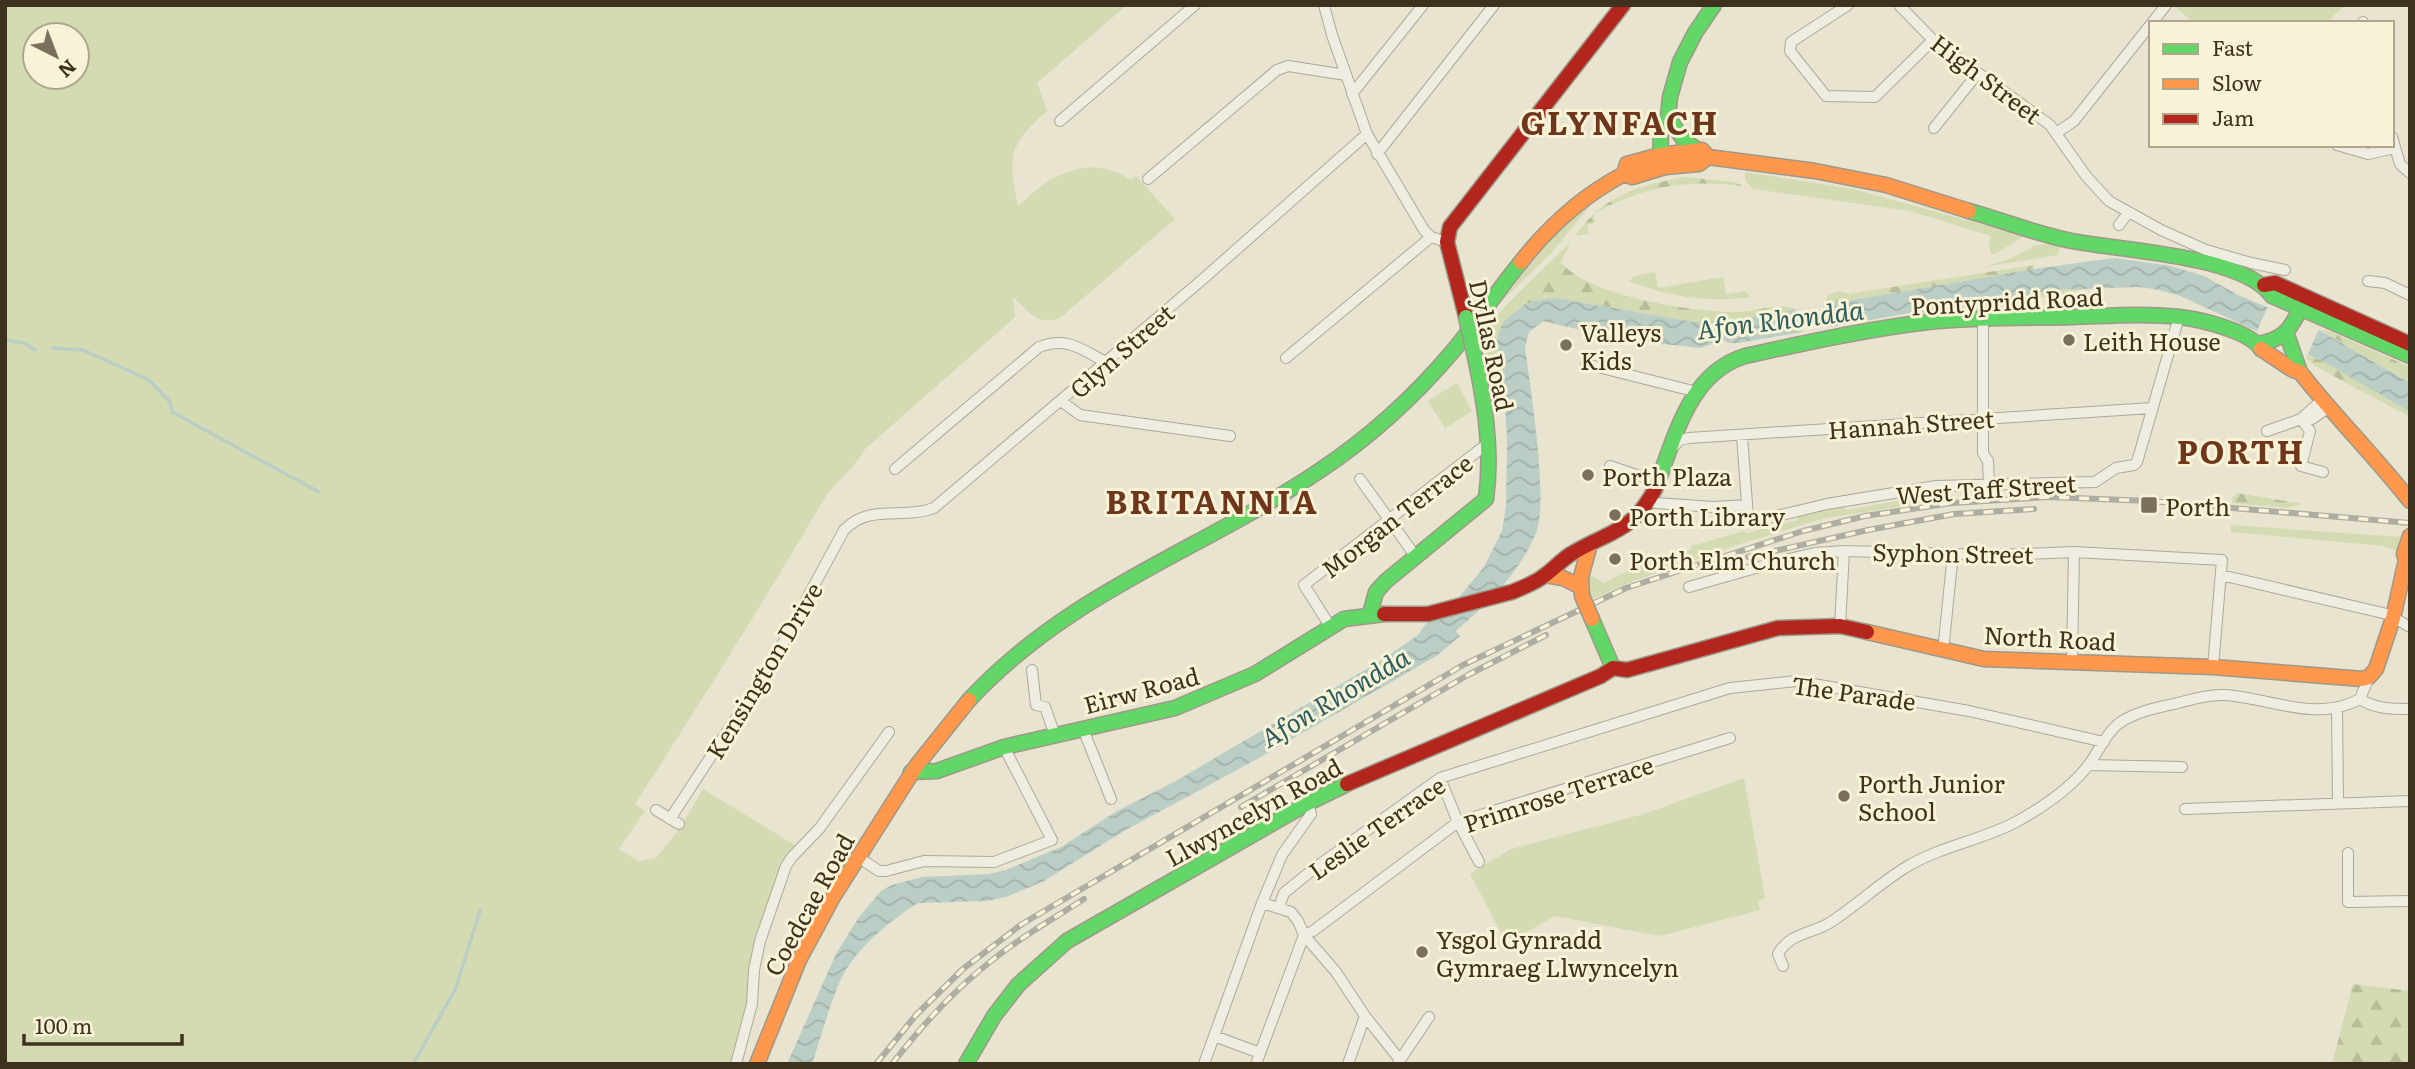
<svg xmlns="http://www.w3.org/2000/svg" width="2415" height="1069" font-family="Literata,serif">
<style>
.green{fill:#d4dab2;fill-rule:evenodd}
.forest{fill:url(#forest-firs)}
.water{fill:url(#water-waves)}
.pier{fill:#e8e4d0}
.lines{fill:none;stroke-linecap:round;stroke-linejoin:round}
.stream{stroke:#bbcec5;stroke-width:3.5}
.street-casing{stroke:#aea898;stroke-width:12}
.fast-casing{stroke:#9d9888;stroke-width:17}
.slow-casing{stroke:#9d9888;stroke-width:17}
.jam-casing{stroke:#9d9888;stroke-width:17}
.street{stroke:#efece2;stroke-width:10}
.fast{stroke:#63d668;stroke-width:14}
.slow{stroke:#ff974d;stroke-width:14}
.jam{stroke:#b3261e;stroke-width:14}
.rail-casing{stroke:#afaca1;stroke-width:6}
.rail{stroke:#f8f3d6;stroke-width:3.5;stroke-dasharray:10;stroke-linecap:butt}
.fast-bridge-casing{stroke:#9d9888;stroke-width:17;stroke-linecap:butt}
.slow-bridge-casing{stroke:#9d9888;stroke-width:17;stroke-linecap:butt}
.fast-bridge{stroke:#63d668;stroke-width:14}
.slow-bridge{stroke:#ff974d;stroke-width:14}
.poi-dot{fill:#7a705d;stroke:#f8f3d6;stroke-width:2.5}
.labels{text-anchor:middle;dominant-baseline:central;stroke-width:6;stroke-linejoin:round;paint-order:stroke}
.street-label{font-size:24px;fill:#3e321f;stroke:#f8f3d6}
.poi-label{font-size:24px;fill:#3e321f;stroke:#f8f3d6;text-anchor:start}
.water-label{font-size:26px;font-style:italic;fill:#2d5c5f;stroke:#f8f3d6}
.district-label{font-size:32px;font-weight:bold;letter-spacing:2px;fill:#6e361b;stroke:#f8f3d6}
</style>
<defs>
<pattern id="forest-firs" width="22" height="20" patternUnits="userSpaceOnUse" patternTransform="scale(1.75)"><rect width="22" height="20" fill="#d4dab2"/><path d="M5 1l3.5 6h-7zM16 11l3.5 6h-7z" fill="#b7bc99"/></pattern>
<pattern id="water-waves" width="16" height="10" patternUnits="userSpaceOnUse" patternTransform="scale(1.75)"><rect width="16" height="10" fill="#bbcec5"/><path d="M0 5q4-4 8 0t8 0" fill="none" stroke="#a2b1a9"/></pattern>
</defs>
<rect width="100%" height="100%" fill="#e8e4d0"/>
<path class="green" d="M5 5H1127L1037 83 1047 111C1008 145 1008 156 1018 206 1026 200 1034 191 1043 185 1070 166 1102 160 1130 180L1136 176 1175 219 1060 318C1036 326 1029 311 1013 297L1015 317 864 450C854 470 835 481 824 499 763 603 700 703 635 804L645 811 619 849 638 861 656 858 678 831 703 789 801 849 792 857 760 941 736 1064H5ZM35 35H77V77H35Z
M2173 5H2345L2326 23H2194Z
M1745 172 1853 189 2024 236 1995 254H1991L1989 244 1991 237 1988 235 1910 211 1753 189 1745 180Z
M1591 205 1553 251 1499 304 1564 223Z
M2046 244 2060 246 2057 255 1984 267 2010 259 2034 246Z
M1655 272 1658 288 1723 277 1726 294 1745 291 1751 297C1706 303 1671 297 1629 281L1635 276Z
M2090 288 2031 300V307C2008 306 1987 312 1964 312 2003 296 2048 291 2090 288Z
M1457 383 1472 411 1445 428 1428 401Z
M1929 491 1930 502 1825 518 1746 542 1631 582 1592 599 1588 585 1590 575 1604 583 1634 568 1691 550 1692 544 1696 545 1743 531 1747 533 1797 520 1798 513 1841 505 1847 510 1902 500 1905 494Z
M2231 525 2400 537 2397 551 2383 546 2231 532Z
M1744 778 1765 898 1758 901 1760 910 1660 936 1555 916 1514 939 1504 938 1470 874 1511 849 1644 814Z"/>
<path class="forest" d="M1684 177 1734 182 1743 186C1688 179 1643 186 1594 214L1595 223 1588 225V234L1575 236C1604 195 1637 186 1684 177Z
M1571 242 1561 262C1586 296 1697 313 1738 312 1753 312 1785 301 1796 310L1730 321 1693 322 1556 298 1496 344 1503 371 1487 374 1480 340 1504 307Z
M2034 265V269L1823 305 1829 294 1839 291 1848 294Z
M2319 329 2332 332 2410 367V383Z
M2307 355 2324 362 2410 412V417L2315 366 2306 358Z
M2237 493 2303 504 2287 508 2232 503 2233 496H2236Z
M2353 984 2410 991V1064H2332Z"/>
<path class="water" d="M2114 258 2171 266 2204 276 2238 295 2314 327 2410 383V412L2324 362 2178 295 2154 289 2138 287 2055 290 1985 304 1964 312 1932 314 1915 312 1739 343H1729L1724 340 1700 348 1619 339 1543 321 1529 332 1525 347C1530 386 1549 501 1536 533 1519 574 1489 602 1456 631L1460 636 1438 655 1257 759 1124 831 1044 881 1006 897 988 901 918 903C892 919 867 940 849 965 834 986 821 1038 812 1064H787L836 954 859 917 881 891 892 885 922 877 989 874 1006 870 1061 847 1117 811 1174 782 1382 660 1418 635 1425 625 1460 596 1484 567 1502 531 1506 506 1507 440 1503 371 1496 344 1499 332 1504 321 1524 305 1533 301 1556 298 1693 322 1730 321 2034 269Z"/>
<path class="pier" d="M1823 305 1827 328 1802 332 1796 310Z
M2268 306 2319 329 2306 358 2256 333Z"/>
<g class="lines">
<path class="stream" d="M5 340 24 343 35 350
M53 348 83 350 149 380 170 402 172 412 319 492
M413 1064 455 990 480 911"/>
<g class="street-casing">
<path id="street" d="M1324 5 1332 35 1367 134 1424 230 1431 237 1447 242
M1848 5 1791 42 1790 51 1826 96 1875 97 1933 40
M1899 5 1933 40 2050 125 2086 176 2109 201 2161 230 2206 250 2251 263 2285 270
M2363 22V23
M2152 23 2166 5
M1352 94 1423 5
M1060 121 1195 5
M1934 128 1978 73
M2056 133 2074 121 2151 24
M2392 137 2400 164 2410 173
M2337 145 2368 154 2395 148
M1377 154 1494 5
M1148 179 1277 70 1288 66 1346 75
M2119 225 2128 213
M2368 281 2385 283 2410 295
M1983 318V453L1988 461 1989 484
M1286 358 1431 237
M1586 364 1697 392
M1061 401 1080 415 1230 436
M2301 419 2310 431 2301 466 2323 472
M2301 419 2322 400
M2267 431 2301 419H2312L2328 408
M1742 436 1748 517 1752 522 1827 504 1936 486 2095 482 2116 468 2134 465 2137 462 2179 317
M1673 447 1680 440 1689 438 2152 408
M1610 466 1657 482
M895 469 1039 347C1067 336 1082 350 1106 362
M1360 479 1416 557
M1650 500 1656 503 1713 507 1747 505
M2221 575 2387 614 2410 627
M1689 587 1780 561 1815 553 1844 551 1997 555 2074 552 2222 560 2213 667
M1330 626 1304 585 1487 444
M1840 626 1844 551
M1943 651 1953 553
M2072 662 2074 552
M1032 670 1036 705 1045 707 1055 735
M2360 699C2375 709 2392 709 2410 709
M2360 699 2369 677
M2337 707 2338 802
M1083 729 1111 799
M2089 765 2182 767
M1440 778 1458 822 1479 862
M2185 809 2410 801
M656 810 679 824
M670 819 772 663 844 530C870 503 902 520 934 508L1203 279 1367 134
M2348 853V902L2410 901
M858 857 879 871H886L924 861 994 862 1052 840 1004 747
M1262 903 1291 912 1298 921 1304 935 1336 972 1365 1016 1400 1060
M1279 907 1284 893 1316 867 1440 778 1730 688 1796 681 1969 711 2104 742
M1783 966 1778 954C1789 933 1812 934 1831 922 1857 905 1881 882 1908 866 1942 846 1982 840 2016 822 2043 807 2072 788 2090 763 2099 750 2106 734 2118 724 2134 712 2159 707 2178 703 2192 699 2211 694 2225 695 2271 698 2315 723 2360 699
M1214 1036 1260 1053
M1398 1063 1429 1017
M736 1064 752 1004 754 970 760 941 786 866 792 857 819 829 889 732
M1204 1064 1262 903 1282 855 1311 814 1308 803
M1256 1064 1304 935 1313 931 1458 822 1730 738
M1348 1064 1365 1016"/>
</g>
<g class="fast-casing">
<path id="fast" d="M1668 117 1683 139 1697 150
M1660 168 1661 128 1668 117 1670 97 1680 62 1695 33 1714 5
M1969 211C2001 220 2034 233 2067 240 2118 251 2242 254 2272 296L2410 356
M2287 335 2300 372
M2258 344C2287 339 2292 326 2304 301
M1655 489C1675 440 1687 374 1745 356 1805 343 1867 329 1928 322 1976 317 2024 318 2072 317 2108 316 2143 313 2179 317 2199 319 2250 331 2261 349
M1370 614 1376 592 1386 581 1486 499C1493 448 1484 398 1473 348
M1592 619 1613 668
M969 700C1070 591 1200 551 1319 471 1369 438 1414 397 1453 351 1477 322 1497 291 1521 262
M911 772 937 771 1004 747 1175 708 1255 674 1344 619 1384 614
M966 1064 994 1016 1018 985 1067 941 1308 803 1347 784"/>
</g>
<g class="slow-casing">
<path id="slow" d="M1624 174 1632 177 1665 167 1699 164 1708 157
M1521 262C1550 225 1582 196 1624 174L1627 164 1660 155 1702 150 1708 157 1815 171 1886 185 1969 211
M2261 349 2293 370 2300 372C2335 417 2375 456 2410 501
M1545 575 1563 578 1579 586
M1582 596 1581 577 1589 548
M1867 632 1984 659 2213 667 2362 679 2369 677 2376 669 2393 618 2406 560 2404 554 2410 536
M757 1064 799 960 833 897 917 765 969 700"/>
</g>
<g class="jam-casing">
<path id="jam" d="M2264 285 2275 283 2410 344
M1466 317 1447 242 1450 227 1623 5
M1384 614H1428L1512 592C1522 588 1532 584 1541 578 1552 571 1560 561 1571 554 1609 531 1632 533 1655 489
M1613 668 1627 670 1778 628 1840 626 1867 632
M1347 784 1601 676 1613 668"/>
</g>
<use href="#street" class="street"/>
<use href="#fast" class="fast"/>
<use href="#slow" class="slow"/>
<use href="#jam" class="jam"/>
<g class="rail-casing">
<path id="rail" d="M1748 557 1868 530 1954 514 2034 509
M1241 807 1468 675 1546 635
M876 1064 916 1015 963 969 1022 924 1463 665 1626 588 1803 531 1865 516 1952 503 2049 497 2150 501 2410 523
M892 1064C920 1028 949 995 985 966 1016 940 1051 920 1084 899"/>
</g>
<use href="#rail" class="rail"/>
<g class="fast-bridge-casing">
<path id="fast-bridge" d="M1466 317 1473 348"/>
</g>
<g class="slow-bridge-casing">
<path id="slow-bridge" d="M1582 596 1592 619"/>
</g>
<use href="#fast-bridge" class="fast-bridge"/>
<use href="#slow-bridge" class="slow-bridge"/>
</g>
<g class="poi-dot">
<circle cx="2069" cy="340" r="7"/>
<circle cx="1566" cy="345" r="7"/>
<circle cx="1588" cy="475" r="7"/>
<rect x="2140" y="496" width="18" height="18" rx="3.5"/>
<circle cx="1615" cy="515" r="7"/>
<circle cx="1615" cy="559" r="7"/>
<circle cx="1844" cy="796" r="7"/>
<circle cx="1422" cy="952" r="7"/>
</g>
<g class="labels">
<g class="street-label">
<text transform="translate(1987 78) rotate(37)">High Street</text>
<text transform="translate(2007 300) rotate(-3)">Pontypridd Road</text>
<text transform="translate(1493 345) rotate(78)">Dyllas Road</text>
<text transform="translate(1121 350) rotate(-41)">Glyn Street</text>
<text transform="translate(1911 423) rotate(-4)">Hannah Street</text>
<text transform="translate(1986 488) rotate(-4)">West Taff Street</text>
<text transform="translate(1396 515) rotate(-38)">Morgan Terrace</text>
<text transform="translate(1953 552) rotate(1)">Syphon Street</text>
<text transform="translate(2050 637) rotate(3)">North Road</text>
<text transform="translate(763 670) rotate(-59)">Kensington Drive</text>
<text transform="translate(1141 689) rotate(-15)">Eirw Road</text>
<text transform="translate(1854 692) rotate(8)">The Parade</text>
<text transform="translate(1558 793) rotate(-18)">Primrose Terrace</text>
<text transform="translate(1253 811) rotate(-29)">Llwyncelyn Road</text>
<text transform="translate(1376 827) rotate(-35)">Leslie Terrace</text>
<text transform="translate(808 904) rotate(-61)">Coedcae Road</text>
</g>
<g class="poi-label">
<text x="1580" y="331">Valleys<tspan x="1580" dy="28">Kids</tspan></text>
<text x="2083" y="340">Leith House</text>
<text x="1602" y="475">Porth Plaza</text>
<text x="2165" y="505">Porth</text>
<text x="1629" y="515">Porth Library</text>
<text x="1629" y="559">Porth Elm Church</text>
<text x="1858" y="782">Porth Junior<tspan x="1858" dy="28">School</tspan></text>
<text x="1436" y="938">Ysgol Gynradd<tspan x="1436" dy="28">Gymraeg Llwyncelyn</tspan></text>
</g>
<g class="water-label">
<text transform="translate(1780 318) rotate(-7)">Afon Rhondda</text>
<text transform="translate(1334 696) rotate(-31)">Afon Rhondda</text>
</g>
<g class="district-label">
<text x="1620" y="121">GLYNFACH</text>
<text x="2241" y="450">PORTH</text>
<text x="1212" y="500">BRITANNIA</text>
</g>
</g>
<rect width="2415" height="1069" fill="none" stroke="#3e321f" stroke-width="14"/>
<rect x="2149" y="21" width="245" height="126" fill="#f8f3d6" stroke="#aea68d" stroke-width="2"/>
<rect x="2163" y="44" width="35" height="10" fill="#63d668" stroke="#aea68d" stroke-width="2"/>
<text x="2212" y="56" font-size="21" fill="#3e321f">Fast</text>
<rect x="2163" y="79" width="35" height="10" fill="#ff974d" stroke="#aea68d" stroke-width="2"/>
<text x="2212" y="91" font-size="21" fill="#3e321f">Slow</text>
<rect x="2163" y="114" width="35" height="10" fill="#b3261e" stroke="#aea68d" stroke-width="2"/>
<text x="2212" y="126" font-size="21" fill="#3e321f">Jam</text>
<g transform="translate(56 56) rotate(138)"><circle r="33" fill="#f8f3d6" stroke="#aea68d" stroke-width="2"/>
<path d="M0-5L12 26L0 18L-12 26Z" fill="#7a705d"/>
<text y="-10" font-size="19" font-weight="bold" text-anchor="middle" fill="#3e321f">N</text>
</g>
<path d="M24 1034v10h158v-10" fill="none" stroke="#3e321f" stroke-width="3.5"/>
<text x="35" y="1034" font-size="21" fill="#3e321f" stroke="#f8f3d6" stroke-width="5" paint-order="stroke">100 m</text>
</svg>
